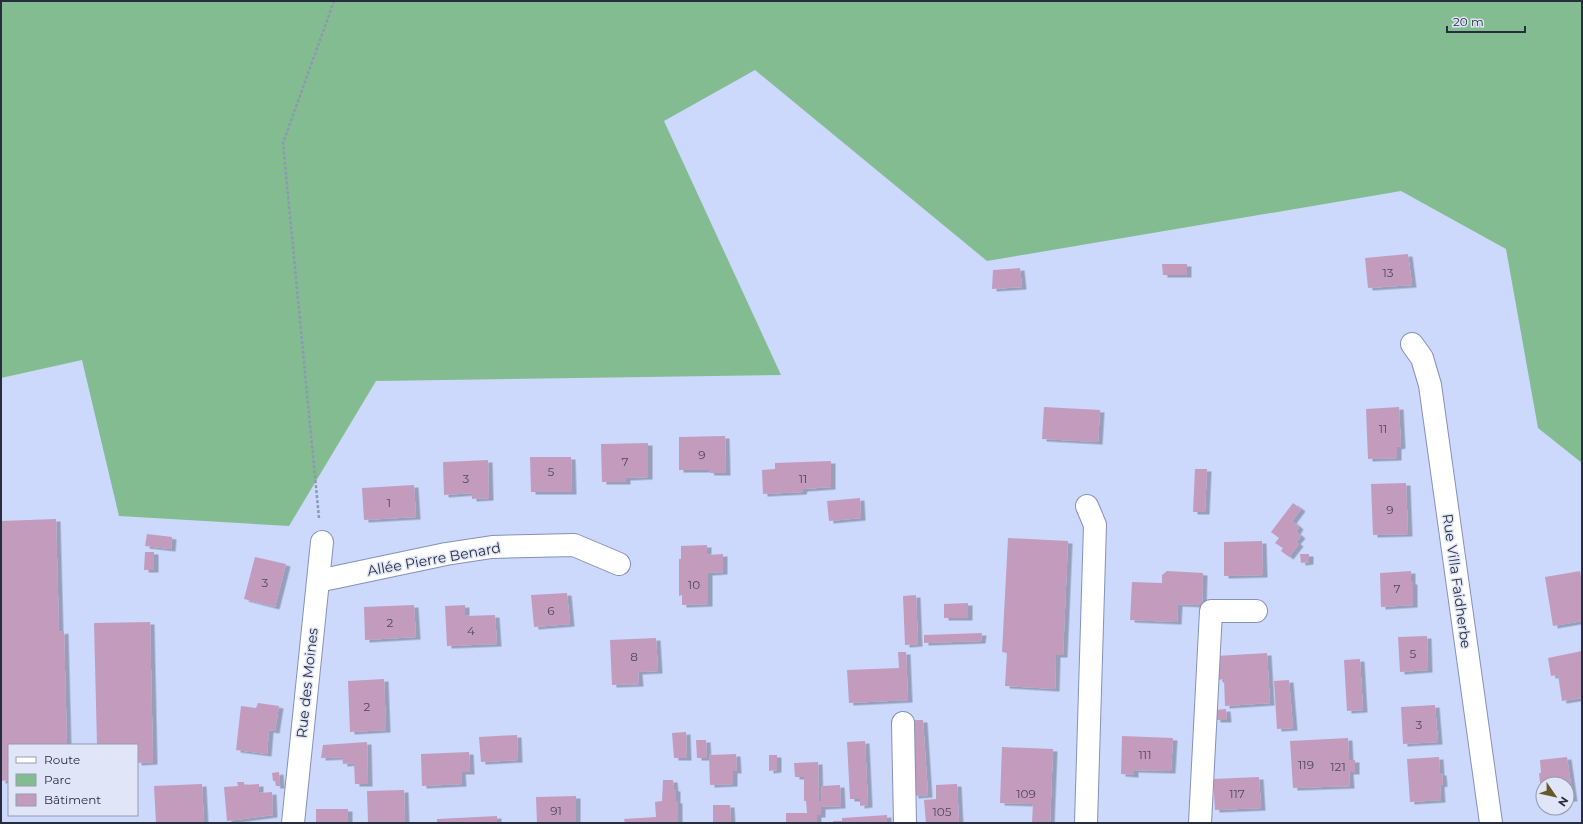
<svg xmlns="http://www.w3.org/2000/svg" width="1583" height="824" font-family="Montserrat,sans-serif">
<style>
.green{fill:#83bc91}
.building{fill:#c39cbd;filter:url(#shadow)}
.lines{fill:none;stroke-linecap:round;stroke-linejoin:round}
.minor-casing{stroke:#8591bb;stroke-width:24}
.path{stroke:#8e97b4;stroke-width:2.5;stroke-dasharray:3 2;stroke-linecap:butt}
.minor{stroke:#fff;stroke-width:22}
.labels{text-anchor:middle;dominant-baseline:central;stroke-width:3;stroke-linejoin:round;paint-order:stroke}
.number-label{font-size:12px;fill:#4f495e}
.street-label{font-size:14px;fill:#282d3e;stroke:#e0e6f8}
</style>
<defs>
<filter id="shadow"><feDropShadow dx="4.5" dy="2.5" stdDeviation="0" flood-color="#0004"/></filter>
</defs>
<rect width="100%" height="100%" fill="#ccd8fc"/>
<path class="green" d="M1 1H1582V463L1538 428 1506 249 1401 191 987 261 755 70 664 121 781 375 376 381 289 526 119 516 82 360 1 378Z"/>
<path class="building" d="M1408 254 1412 285 1368 288 1365 258Z
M1162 264H1187V275H1163Z
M1020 268 1022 287 992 289 993 270Z
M1044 407 1100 410 1098 442 1042 439Z
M1399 407 1401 446 1397 447V458L1368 459 1366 409Z
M725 436 726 473H710L709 470H679V437Z
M648 443V477L626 478V482H602L601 444Z
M530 457H571L572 492H531Z
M488 460 489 498 472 499V493L444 495 443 462Z
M831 461V487L803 489 802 492 763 494 762 470 775 469V463Z
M1195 469H1207L1205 512H1193Z
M1406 483 1408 534 1373 535 1371 484Z
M414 485 416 517 364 520 362 488Z
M860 498 861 518 829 521 827 501Z
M1293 503 1301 509 1292 521 1299 527 1296 532 1301 536 1296 542 1299 544 1289 557 1281 551 1283 548 1275 543 1279 538 1271 532Z
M56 519 59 632 64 631 67 745H9V780L1 781V521Z
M147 534 172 537 171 549 145 546Z
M1008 538 1068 541 1063 655H1056L1055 689 1005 686 1007 653 1002 652Z
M1262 541 1263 575 1224 576V542Z
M707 545V555L723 554V572L708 573V604L682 605V595L679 596V559H681V546Z
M145 552H154V570H144Z
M1300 554H1309V562L1301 563Z
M255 557 286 564 275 607 244 599Z
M1167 571 1203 573 1202 605 1178 604 1177 622 1130 620 1132 582 1162 583V575Z
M1411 571V582H1413V605L1381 607 1380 573Z
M1580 571 1582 584V621L1553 626 1545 577Z
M567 593 570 624 534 627 531 595Z
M916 595 918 644 905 645 903 596Z
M968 603V618H944V604Z
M414 605 416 637 365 640 364 607Z
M465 605V616L495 615 497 644 447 646 445 606Z
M150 622 153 762 137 763V745H97L94 623Z
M982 633 981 641 924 643V635Z
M1427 636 1428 670 1400 672 1398 637Z
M656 638 658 671 638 672 639 684 612 685 610 640Z
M1582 651V698L1562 701 1558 675 1551 676 1548 658Z
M898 652H906L908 700 849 703 847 670 899 668Z
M1267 653 1270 703 1225 706 1224 679 1218 680 1216 656Z
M1360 659 1363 710 1347 711 1344 660Z
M384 679 386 730 350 732 348 681Z
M1289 680 1293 728 1277 729 1274 681Z
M258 703 279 706 275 731 269 730 267 754 236 750 241 706 256 708Z
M1435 705 1438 742 1403 744 1401 707Z
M1226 709 1227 720H1216L1215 710Z
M911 720H923L928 795 914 796Z
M686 732 687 758H674L672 733Z
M517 735 518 760 481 762 479 737Z
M1122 736 1173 738 1171 771 1134 770V775L1121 774Z
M1348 738 1349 760H1355V772H1349L1350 786 1293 788 1290 741Z
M696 740H706L707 758H697Z
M865 741 868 805 860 806V799H850L847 742Z
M367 742 368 784H355L354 763 343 764 342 757 321 758 323 745Z
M1002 747 1053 749 1050 823H1032L1033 804 1000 803Z
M469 752 470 772H461L462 784 422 786 421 754Z
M736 754 737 771H733V784L710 785 709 755Z
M769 755H777V770L769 771Z
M1439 757 1440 773H1442L1443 784 1440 785 1441 800 1410 802 1407 759Z
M1567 757 1573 799H1567V784H1543L1542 802 1539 773H1541L1540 760Z
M818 762 819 801H821L822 786 840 785 841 806 821 807V815H817V823H786V813H807L806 801H804V777H795L794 763Z
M279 772 280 786H276L275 781H273L272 773Z
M1259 777 1261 808 1215 810 1213 779Z
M663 780H673L674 789H676V801H678V823H625L624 819 656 817 655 802 662 801Z
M237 782H244V785L259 784V793L272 792 273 815 227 821 224 787 238 786Z
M202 784 204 823H156L154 786Z
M957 784 959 823H926L924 800 936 799V785Z
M404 790 405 823H368L367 791Z
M576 796V823H537L536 797Z
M713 805H730L731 823H713Z
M316 809H348V823H316Z
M887 815V823H833V821H842V818Z
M497 816V823H437V819Z"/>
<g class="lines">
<g class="minor-casing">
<path id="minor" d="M1412 344 1422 358 1430 385 1491 823
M318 581 446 554 492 547 574 545 619 564
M903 723 905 823
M293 823 322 542
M1086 823 1095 525 1087 506
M1200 823 1211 611H1256"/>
</g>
<path class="path" d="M319 518 283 143 334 1"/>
<use href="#minor" class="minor"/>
</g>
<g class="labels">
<g class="number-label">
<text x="1388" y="272">13</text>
<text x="1383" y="428">11</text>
<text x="702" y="454">9</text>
<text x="625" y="461">7</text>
<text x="551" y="471">5</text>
<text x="466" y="478">3</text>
<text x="803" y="478">11</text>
<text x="389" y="502">1</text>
<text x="1390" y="509">9</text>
<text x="265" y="582">3</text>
<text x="694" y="584">10</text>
<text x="1397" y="588">7</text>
<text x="551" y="610">6</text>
<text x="390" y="622">2</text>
<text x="471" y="630">4</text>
<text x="1413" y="653">5</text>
<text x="634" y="656">8</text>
<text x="367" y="706">2</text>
<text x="1419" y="724">3</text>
<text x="1145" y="754">111</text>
<text x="1306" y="764">119</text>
<text x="1338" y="766">121</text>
<text x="1026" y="793">109</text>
<text x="1237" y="793">117</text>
<text x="556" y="810">91</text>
<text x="942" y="811">105</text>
</g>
<g class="street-label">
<text transform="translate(434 559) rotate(-10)">Allée Pierre Benard</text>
<text transform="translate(1457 581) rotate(82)">Rue Villa Faidherbe</text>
<text transform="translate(307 683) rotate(-84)">Rue des Moines</text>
</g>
</g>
<rect width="1583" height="824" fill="none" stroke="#282d3e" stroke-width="4"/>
<rect x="8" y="744" width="130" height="72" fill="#e0e6f8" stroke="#969cae"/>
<rect x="16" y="757" width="20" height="6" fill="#ffffff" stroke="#969cae"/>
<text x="44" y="764" font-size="12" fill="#282d3e">Route</text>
<rect x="16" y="774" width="20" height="12" fill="#83bc91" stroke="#969cae"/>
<text x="44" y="784" font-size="12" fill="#282d3e">Parc</text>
<rect x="16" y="794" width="20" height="12" fill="#c39cbd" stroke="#969cae"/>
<text x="44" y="804" font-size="12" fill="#282d3e">Bâtiment</text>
<g transform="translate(1555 796) rotate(124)"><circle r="19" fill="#e0e6f8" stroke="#969cae"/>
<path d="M0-3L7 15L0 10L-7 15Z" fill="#685825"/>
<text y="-6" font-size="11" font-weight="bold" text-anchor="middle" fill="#282d3e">N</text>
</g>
<path d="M1447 26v6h78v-6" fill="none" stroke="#282d3e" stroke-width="2"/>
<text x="1453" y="26" font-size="12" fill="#282d3e" stroke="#e0e6f8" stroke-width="3" paint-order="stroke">20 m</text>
</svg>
